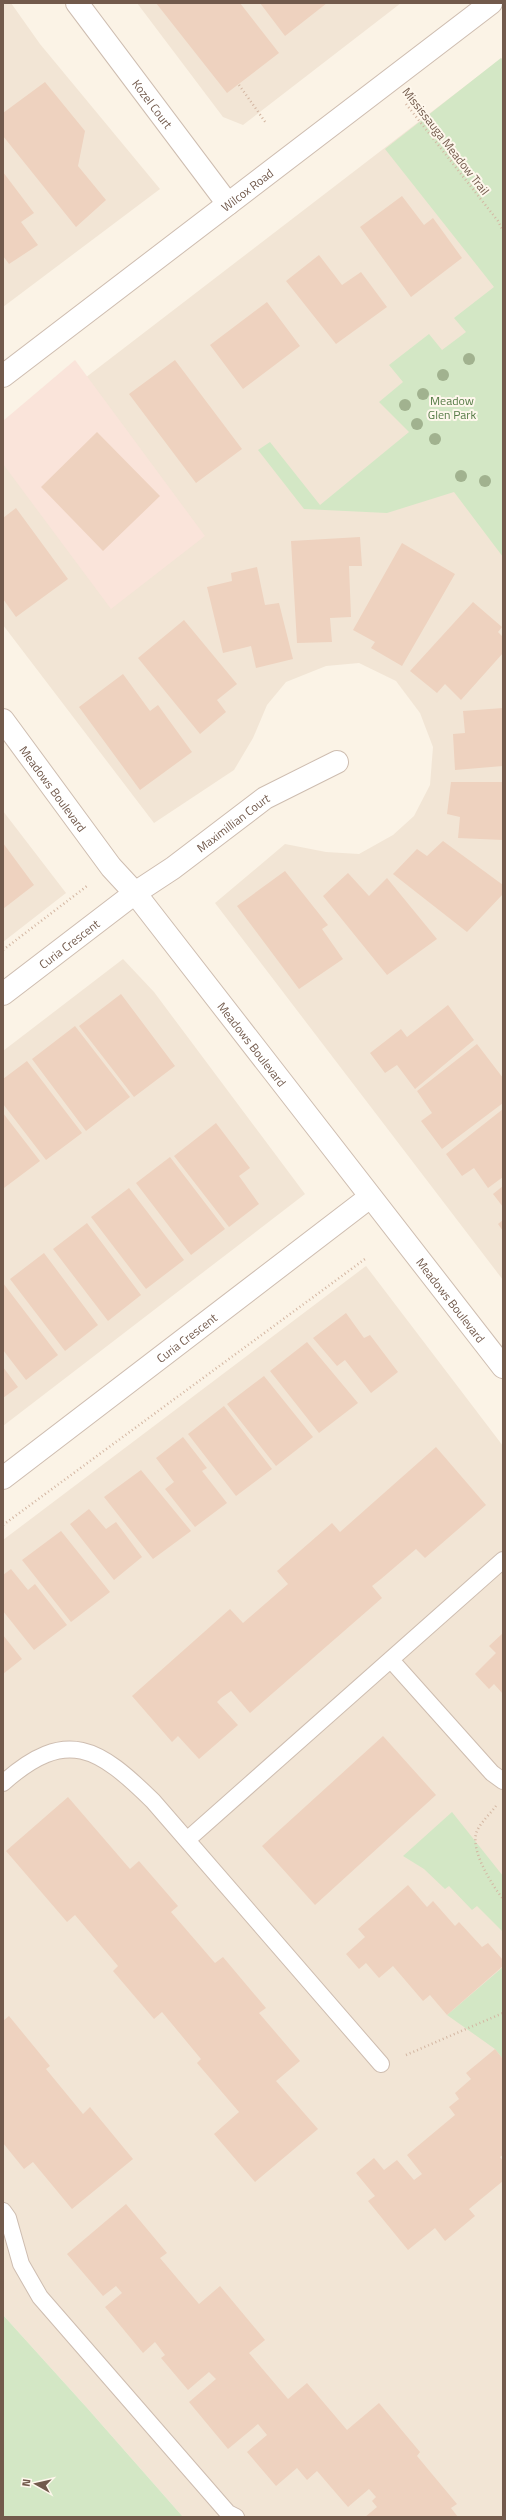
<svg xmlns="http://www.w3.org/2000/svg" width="506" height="2520" font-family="'Titillium Web',sans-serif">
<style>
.residential{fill:#f2e5d5}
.commercial{fill:#fae4da}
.green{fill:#d3e7c5}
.building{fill:#eed2bf}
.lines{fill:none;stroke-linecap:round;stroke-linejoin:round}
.service-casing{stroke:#cebdb0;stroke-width:18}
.minor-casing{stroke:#cebdb0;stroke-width:24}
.path{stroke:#d3b6a2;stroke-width:2.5;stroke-dasharray:1 3;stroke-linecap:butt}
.service{stroke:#fff;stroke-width:16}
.minor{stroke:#fff;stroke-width:22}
.tree{fill:#a1b28f}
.labels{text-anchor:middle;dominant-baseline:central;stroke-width:4;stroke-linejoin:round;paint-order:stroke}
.street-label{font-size:12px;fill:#725a4c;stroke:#fef7ec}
.park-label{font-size:12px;fill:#577c48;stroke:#fef7ec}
</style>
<rect width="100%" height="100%" fill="#fbf3e6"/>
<path class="residential" d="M3 3H11L40 44 160 189 3 307Z
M137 3H401L243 125 223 117Z
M503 57V1280L215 903 285 844 326 852 359 854 393 835 414 816 430 785 433 747 420 713 396 681 359 663 326 666 286 682 267 705 253 738 234 770 154 823 3 625V441Z
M3 811 66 893 3 942Z
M123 959 154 992 305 1194 3 1426V1051Z
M366 1266 503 1446V2517H183L88 2409 3 2315V1540Z"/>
<path class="commercial" d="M75 360 205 536 111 609 3 464V421Z"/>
<path class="green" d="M501 58 503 61V557L454 492 387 513 304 509 258 450 270 442 320 505 409 432 379 402 403 382 389 365 429 334 442 350 466 332 454 318 494 287 385 149Z
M452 1812 503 1876 502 1931 477 1906 472 1910 449 1886 445 1889 424 1869 403 1856Z
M503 1967V2059L495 2049 447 2015Z
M3 2315 88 2409 183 2517H3Z"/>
<path class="building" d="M156 3H240L279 53 227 93Z
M260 3H327L285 36Z
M45 82 85 131 78 166 106 200 76 227 3 136V113Z
M3 172 34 213 21 222 38 245 9 264 3 256Z
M402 196 424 225 433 218 462 258 411 297 360 227Z
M319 255 342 285 361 272 387 307 336 344 286 281Z
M267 302 300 346 243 389 210 345Z
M175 360 242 449 196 483 129 394Z
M97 432 160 496 103 551 41 487Z
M16 508 68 579 16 617 3 599V518Z
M360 537 362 566H349L351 617 330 618 332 642 297 643 291 541Z
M402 543 455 574 402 666 371 648 375 642 353 630Z
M257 567 265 605 279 603 293 659 256 668 251 646 223 653 207 587 232 581 231 573Z
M473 602 502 627 498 632 503 637V653L461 700 445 684 437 693 410 671Z
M184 620 237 684 217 700 226 712 200 734 138 658Z
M123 674 150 711 158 705 192 752 140 790 79 707Z
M503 708V766L455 770 453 734 465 733 463 711Z
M451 782H503V840L458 838 460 817 447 814Z
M443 841 503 885V894L467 932 393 874 417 849 427 856Z
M3 843 34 885 3 909Z
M285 871 328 925 322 929 343 959 299 989 237 906Z
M348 873 369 896 387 878 437 939 387 975 323 896Z
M121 994 175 1066 134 1097 79 1026Z
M448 1005 474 1040 415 1089 397 1065 385 1073 370 1053 401 1029 407 1037Z
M75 1026 130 1097 86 1131 32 1059Z
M477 1044 503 1078V1103L442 1149 421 1121 432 1113 417 1091Z
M27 1061 82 1133 46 1160 3 1104V1079Z
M503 1109V1177L488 1188 474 1168 462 1176 446 1154Z
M3 1113 40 1161 4 1188 3 1186Z
M216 1123 250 1168 239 1176 259 1204 229 1227 174 1156Z
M170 1157 225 1229 191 1255 136 1183Z
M503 1186V1207L493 1194Z
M129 1188 184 1260 146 1289 91 1217Z
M503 1220V1231L498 1224Z
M87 1223 141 1295 108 1321 53 1249Z
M44 1253 98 1325 65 1351 10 1279Z
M3 1283 58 1355 26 1380 3 1350Z
M346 1313 364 1338 370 1335 398 1372 371 1393 345 1360 337 1366 313 1338Z
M307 1342 358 1403 319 1433 270 1371Z
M3 1367 18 1387 3 1398Z
M264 1376 313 1437 276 1466 227 1404Z
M224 1406 272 1469 236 1496 188 1434Z
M183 1437 207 1468 202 1471 227 1503 195 1527 165 1489 174 1482 156 1458Z
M436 1447 486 1505 425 1558 416 1549 381 1579 372 1586 382 1598 250 1713 231 1691 221 1698 217 1702 238 1725 199 1759 178 1736 172 1742 132 1696 230 1609 243 1623 288 1584 277 1571 332 1523 340 1532Z
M141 1470 191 1531 153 1559 104 1497Z
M89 1509 106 1529 116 1522 142 1557 114 1580 70 1524Z
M61 1531 110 1592 71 1622 22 1560Z
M11 1569 28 1590 35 1584 67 1625 34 1650 3 1611V1575Z
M503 1633V1694L494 1684 489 1689 475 1674 496 1653 489 1646Z
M3 1635 22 1659 3 1674Z
M383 1736 436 1795 315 1905 262 1846Z
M68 1797 130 1869 139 1861 178 1906 171 1912 215 1963 223 1957 266 2008 259 2013 300 2061 276 2081 318 2129 255 2182 214 2134 239 2112 197 2063 201 2059 162 2012 154 2019 113 1971 118 1966 75 1915 67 1922 6 1851Z
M408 1885 427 1907 433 1901 455 1926 459 1922 482 1947 488 1943 503 1960V1966L447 2015 430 1995 423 2001 393 1966 379 1978 366 1963 359 1969 346 1954 365 1937 358 1929Z
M9 2016 50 2066 46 2069 83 2114 90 2107 133 2159 72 2209 33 2162 24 2169 3 2143V2021Z
M495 2049 503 2059V2155L500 2157 503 2161V2181L469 2209 475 2216 445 2241 435 2228 408 2250 368 2201 375 2196 356 2173 374 2158 384 2170 397 2160 414 2180 422 2174 407 2155 455 2115 449 2107 459 2099 455 2093 471 2079 466 2073Z
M126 2204 167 2253 160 2258 199 2304 220 2286 265 2340 249 2353 288 2399 307 2383 347 2430 379 2403 420 2452 417 2456 457 2504 451 2508 458 2517H365L377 2507 372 2501 376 2497 369 2489 348 2507 317 2471 307 2480 297 2468 276 2486 247 2452 267 2435 258 2424 228 2449 189 2402 216 2379 209 2372 188 2390 161 2358 165 2355 155 2342 143 2353 105 2307 122 2293 116 2286 103 2296 67 2254Z"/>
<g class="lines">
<g class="service-casing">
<path id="service" d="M391 1660 492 1773 503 1781
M3 1783C67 1726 99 1748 153 1801L381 2064
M187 1840 503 1560
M3 2211 8 2218 21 2264 40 2297 228 2513 236 2517"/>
</g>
<g class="minor-casing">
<g id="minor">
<path id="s1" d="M77 3 228 204"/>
<path id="s2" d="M3 376 491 3"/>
<path id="s3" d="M3 720 111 867 135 893 503 1367"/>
<path id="s4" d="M3 994 135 893 173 868 265 798 337 762"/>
<path id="s5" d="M3 1478 370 1197"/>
</g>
</g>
<path class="path" d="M239 85 266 123
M406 104 498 221 503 231
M3 950 87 886
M3 1525 365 1259
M496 1806C490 1814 481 1822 477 1831 469 1849 492 1885 503 1899
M406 2055 503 2013"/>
<use href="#service" class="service"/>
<use href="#minor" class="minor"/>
</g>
<g class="tree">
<circle cx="469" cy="359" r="6"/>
<circle cx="443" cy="375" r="6"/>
<circle cx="423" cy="394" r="6"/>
<circle cx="405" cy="405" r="6"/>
<circle cx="417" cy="424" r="6"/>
<circle cx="435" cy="439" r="6"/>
<circle cx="461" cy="476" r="6"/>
<circle cx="485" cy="481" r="6"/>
</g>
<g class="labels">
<g class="street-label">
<text stroke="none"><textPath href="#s1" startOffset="126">Kozel Court</textPath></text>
<text transform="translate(446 141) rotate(52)">Mississauga Meadow Trail</text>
<text stroke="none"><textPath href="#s2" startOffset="307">Wilcox Road</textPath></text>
<text stroke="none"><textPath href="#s3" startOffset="85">Meadows Boulevard</textPath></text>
<text stroke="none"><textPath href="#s4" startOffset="287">Maximillian Court</textPath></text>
<text stroke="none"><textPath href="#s4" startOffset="83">Curia Crescent</textPath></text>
<text stroke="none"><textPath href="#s3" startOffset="409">Meadows Boulevard</textPath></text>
<text stroke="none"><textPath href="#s3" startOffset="733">Meadows Boulevard</textPath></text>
<text stroke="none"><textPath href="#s5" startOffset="231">Curia Crescent</textPath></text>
</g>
<g class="park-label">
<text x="452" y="400">Meadow<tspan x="452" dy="14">Glen Park</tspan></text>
</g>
</g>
<rect width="506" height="2520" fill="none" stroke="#725a4c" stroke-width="8"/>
<g transform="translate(36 2484) rotate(278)" stroke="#fef7ec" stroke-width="3" paint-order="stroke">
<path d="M0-3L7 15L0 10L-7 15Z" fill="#725a4c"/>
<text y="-6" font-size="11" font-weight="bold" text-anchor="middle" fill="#725a4c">N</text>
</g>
</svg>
